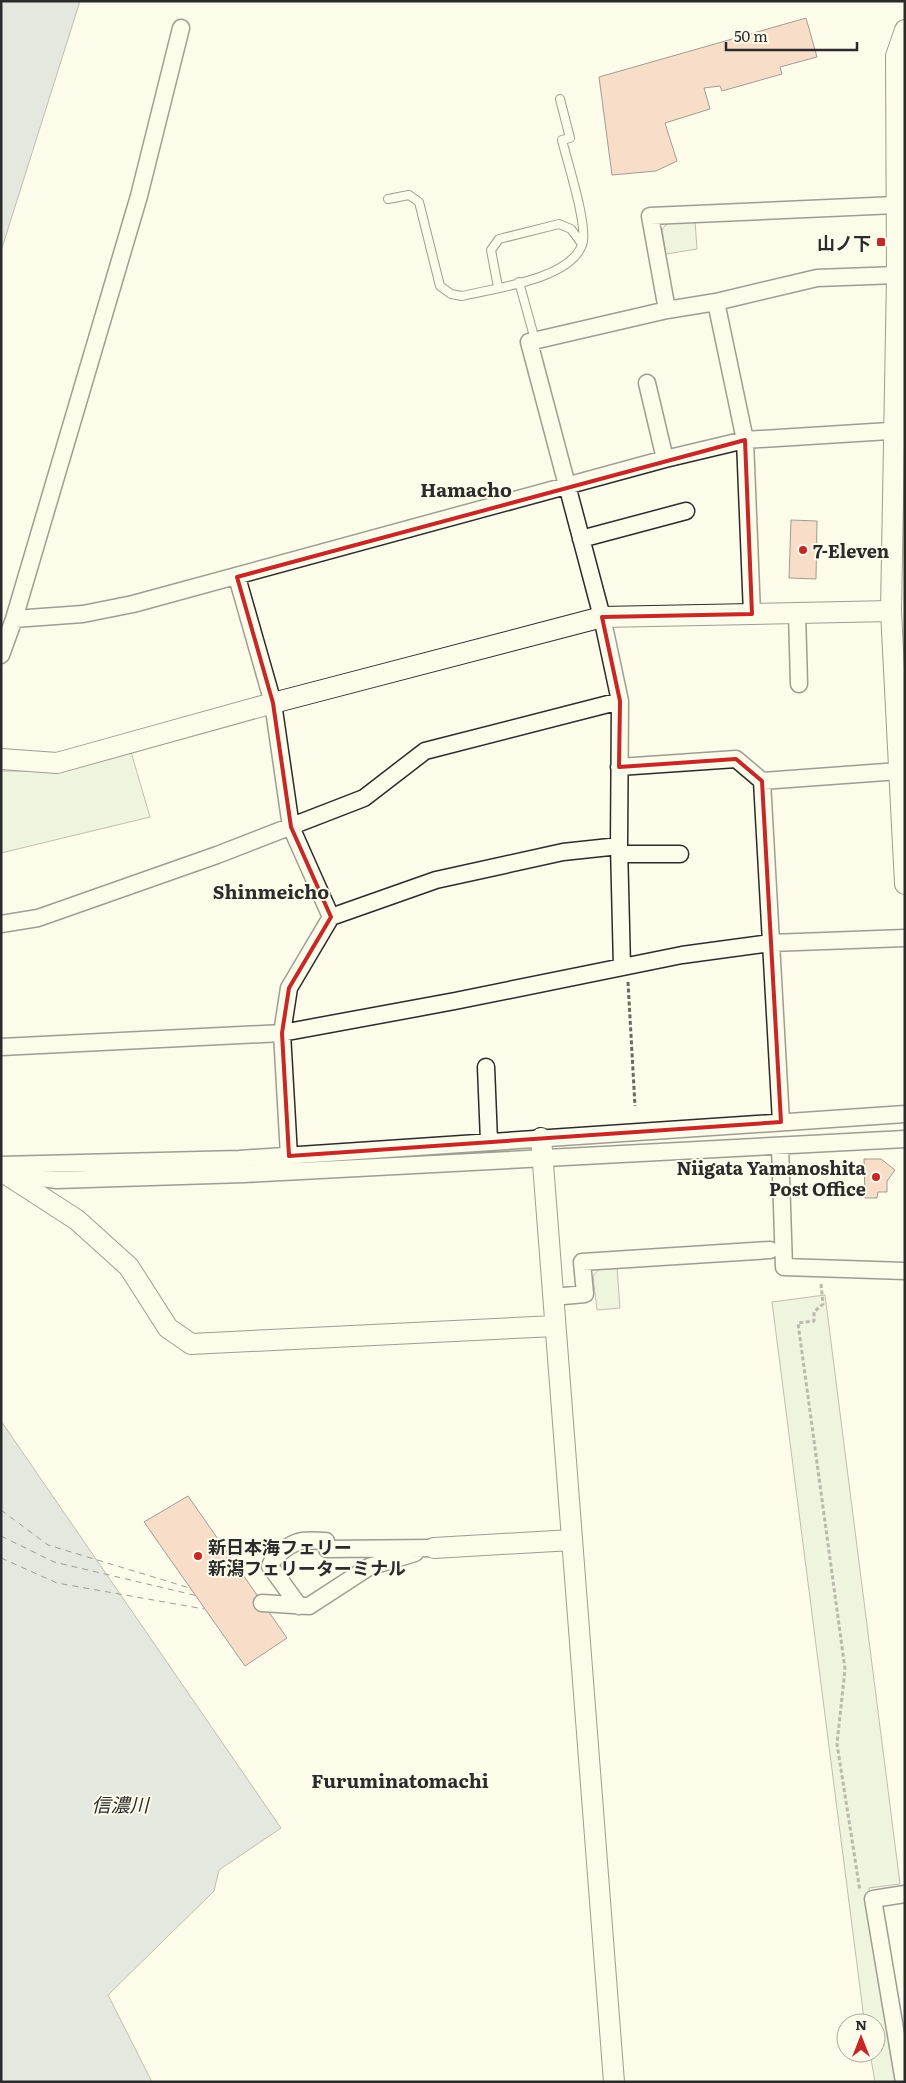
<svg xmlns="http://www.w3.org/2000/svg" width="906" height="2083" font-family="Literata,'Noto Sans JP',serif">
<style>
.green{fill:#deebd1;stroke:#74746e}
.water{fill:#c7d0d0;stroke:#74746e}
.lines{fill:none;stroke-linecap:round;stroke-linejoin:round}
.ferry{stroke:#2b2b2b;stroke-width:1;stroke-dasharray:6 5;stroke-linecap:butt}
.building{fill:#f2b8a0;stroke:#2b2b2b}
.service-casing{stroke:#2b2b2b;stroke-width:10}
.minor-casing{stroke:#2b2b2b;stroke-width:19}
.tertiary-casing{stroke:#2b2b2b;stroke-width:22}
.path{stroke:#6a6964;stroke-width:3;stroke-dasharray:4 2.5;stroke-linecap:butt}
.service{stroke:#fdfbea;stroke-width:8}
.minor{stroke:#fdfbea;stroke-width:16}
.tertiary{stroke:#fdfbea;stroke-width:20}
.marked{fill:none;stroke:#c62828;stroke-width:4;stroke-linejoin:round}
.poi-dot{fill:#c62828;stroke:#fdfbea;stroke-width:2}
.labels{text-anchor:middle;dominant-baseline:central;stroke-width:4;stroke-linejoin:round;paint-order:stroke}
.poi-label{font-size:18px;font-weight:bold;fill:#2b2b2b;stroke:#fdfbea;text-anchor:end}
.neighbourhood-label{font-size:19px;font-weight:bold;fill:#2b2b2b;stroke:#fdfbea}
.water-label{font-size:19px;font-style:italic;fill:#2b2b2b;stroke:#fdfbea}
</style>
<rect width="100%" height="100%" fill="#fdfbea"/>
<path class="green" d="M695 221 697 249 666 254 662 229 668 223Z
M131 752 150 817 1 853V771H55Z
M617 1267 620 1308 597 1310 593 1276 599 1269Z
M825 1295 900 1884 869 1888 900 2082H875L870 2053H876V2023H865L864 2019 772 1302Z"/>
<path class="water" d="M1 1H80L1 251Z
M1 1421 281 1828 219 1870 214 1891 108 1995 152 2082H1Z"/>
<g class="lines">
<path class="ferry" d="M1 1510 48 1545 193 1589
M1 1536 54 1562 198 1596
M1 1558 57 1583 204 1609"/>
</g>
<path class="building" d="M806 18 817 57 780 67 782 74 722 91 720 86 704 88 710 109 665 123 677 161 656 171 612 175 599 77Z
M791 520 817 521 816 579 789 578Z
M864 1159H881L895 1170 887 1181V1192H878L877 1198H865Z
M188 1496 287 1638 245 1666 144 1522Z"/>
<g class="lines">
<g class="service-casing">
<path id="service" d="M388 199 409 195 419 202 440 286 451 294 462 296C494 288 569 280 582 245 589 228 567 161 562 140L570 138 560 99
M519 282 535 340
M498 287 491 250 499 239 559 224 571 229 582 244"/>
</g>
<g class="minor-casing">
<path id="minor" d="M716 302 745 440 752 614
M667 310 650 216 896 205
M647 383 665 459
M581 539 686 511
M237 577 273 703 291 827 331 917
M797 613 799 684
M14 619 83 614 133 604 665 459 745 440 905 430
M1 655 14 619 139 196 181 28
M619 767 736 759 762 781 899 771
M762 781 781 1122
M620 854H680
M1 924 38 918 217 855 364 798 425 751 620 701
M622 967 619 846 620 701 602 617 529 342 667 310 716 302 817 278 897 275
M1 1047 282 1033 455 1001 682 955 771 943 905 938
M486 1067 489 1141
M780 1146 784 1267 905 1271
M289 1156 282 1033 289 988 331 917 436 880 563 852 619 846
M1 1165 239 1159 905 1114
M6 1174 57 1180 244 1174 905 1139
M553 1297 585 1294 582 1262 770 1250
M262 1603 309 1606 369 1567 415 1553
M299 1606 270 1566C273 1557 288 1545 298 1542 305 1539 318 1541 326 1541L327 1549 434 1548
M904 2082 873 1899 905 1894"/>
</g>
<g class="tertiary-casing">
<path id="tertiary" d="M905 30 896 56 897 275 891 611 905 884
M1 759 57 763 273 703 602 617 891 611
M541 1138 614 2082
M6 1174 77 1220 129 1267 168 1328 191 1344 555 1326
M434 1548 572 1540"/>
</g>
<path class="path" d="M628 982 635 1106
M821 1284 823 1304 814 1312V1321L798 1323 845 1669 837 1744 860 1891"/>
<use href="#service" class="service"/>
<use href="#minor" class="minor"/>
<use href="#tertiary" class="tertiary"/>
</g>
<path d="M0 0H906V2083H0ZM745 440 752 614 602 617 620 701 619 767 736 759 762 781 781 1122 289 1156 282 1033 289 988 331 917 291 827 273 703 237 577Z" fill="#fdfbea" fill-opacity=".55" fill-rule="evenodd"/>
<path class="marked" d="M745 440 752 614 602 617 620 701 619 767 736 759 762 781 781 1122 289 1156 282 1033 289 988 331 917 291 827 273 703 237 577Z"/>
<g class="poi-dot">
<rect x="876" y="237" width="10" height="10" rx="2.5"/>
<circle cx="803" cy="550" r="5"/>
<circle cx="876" cy="1177" r="5"/>
<circle cx="198" cy="1556" r="5"/>
</g>
<g class="labels">
<g class="poi-label">
<text x="871" y="242">山ノ下</text>
<text x="813" y="550" text-anchor="start">7-Eleven</text>
<text x="866" y="1167">Niigata Yamanoshita<tspan x="866" dy="21">Post Office</tspan></text>
<text x="208" y="1546" text-anchor="start">新日本海フェリー<tspan x="208" dy="21">新潟フェリーターミナル</tspan></text>
</g>
<g class="neighbourhood-label">
<text x="466" y="489">Hamacho</text>
<text x="271" y="891">Shinmeicho</text>
<text x="400" y="1780">Furuminatomachi</text>
</g>
<g class="water-label">
<text x="120" y="1804">信濃川</text>
</g>
</g>
<rect width="906" height="2083" fill="none" stroke="#2b2b2b" stroke-width="5"/>
<g transform="translate(861 2038)"><circle r="24" fill="#fdfbea" stroke="#a9a89e"/>
<path d="M0-4L9 19L0 12L-9 19Z" fill="#c62828"/>
<text y="-8" font-size="14" font-weight="bold" text-anchor="middle" fill="#2b2b2b">N</text>
</g>
<path d="M726 42v8h131v-8" fill="none" stroke="#2b2b2b" stroke-width="2.5"/>
<text x="734" y="42" font-size="15" fill="#2b2b2b" stroke="#fdfbea" stroke-width="4" paint-order="stroke">50 m</text>
</svg>
